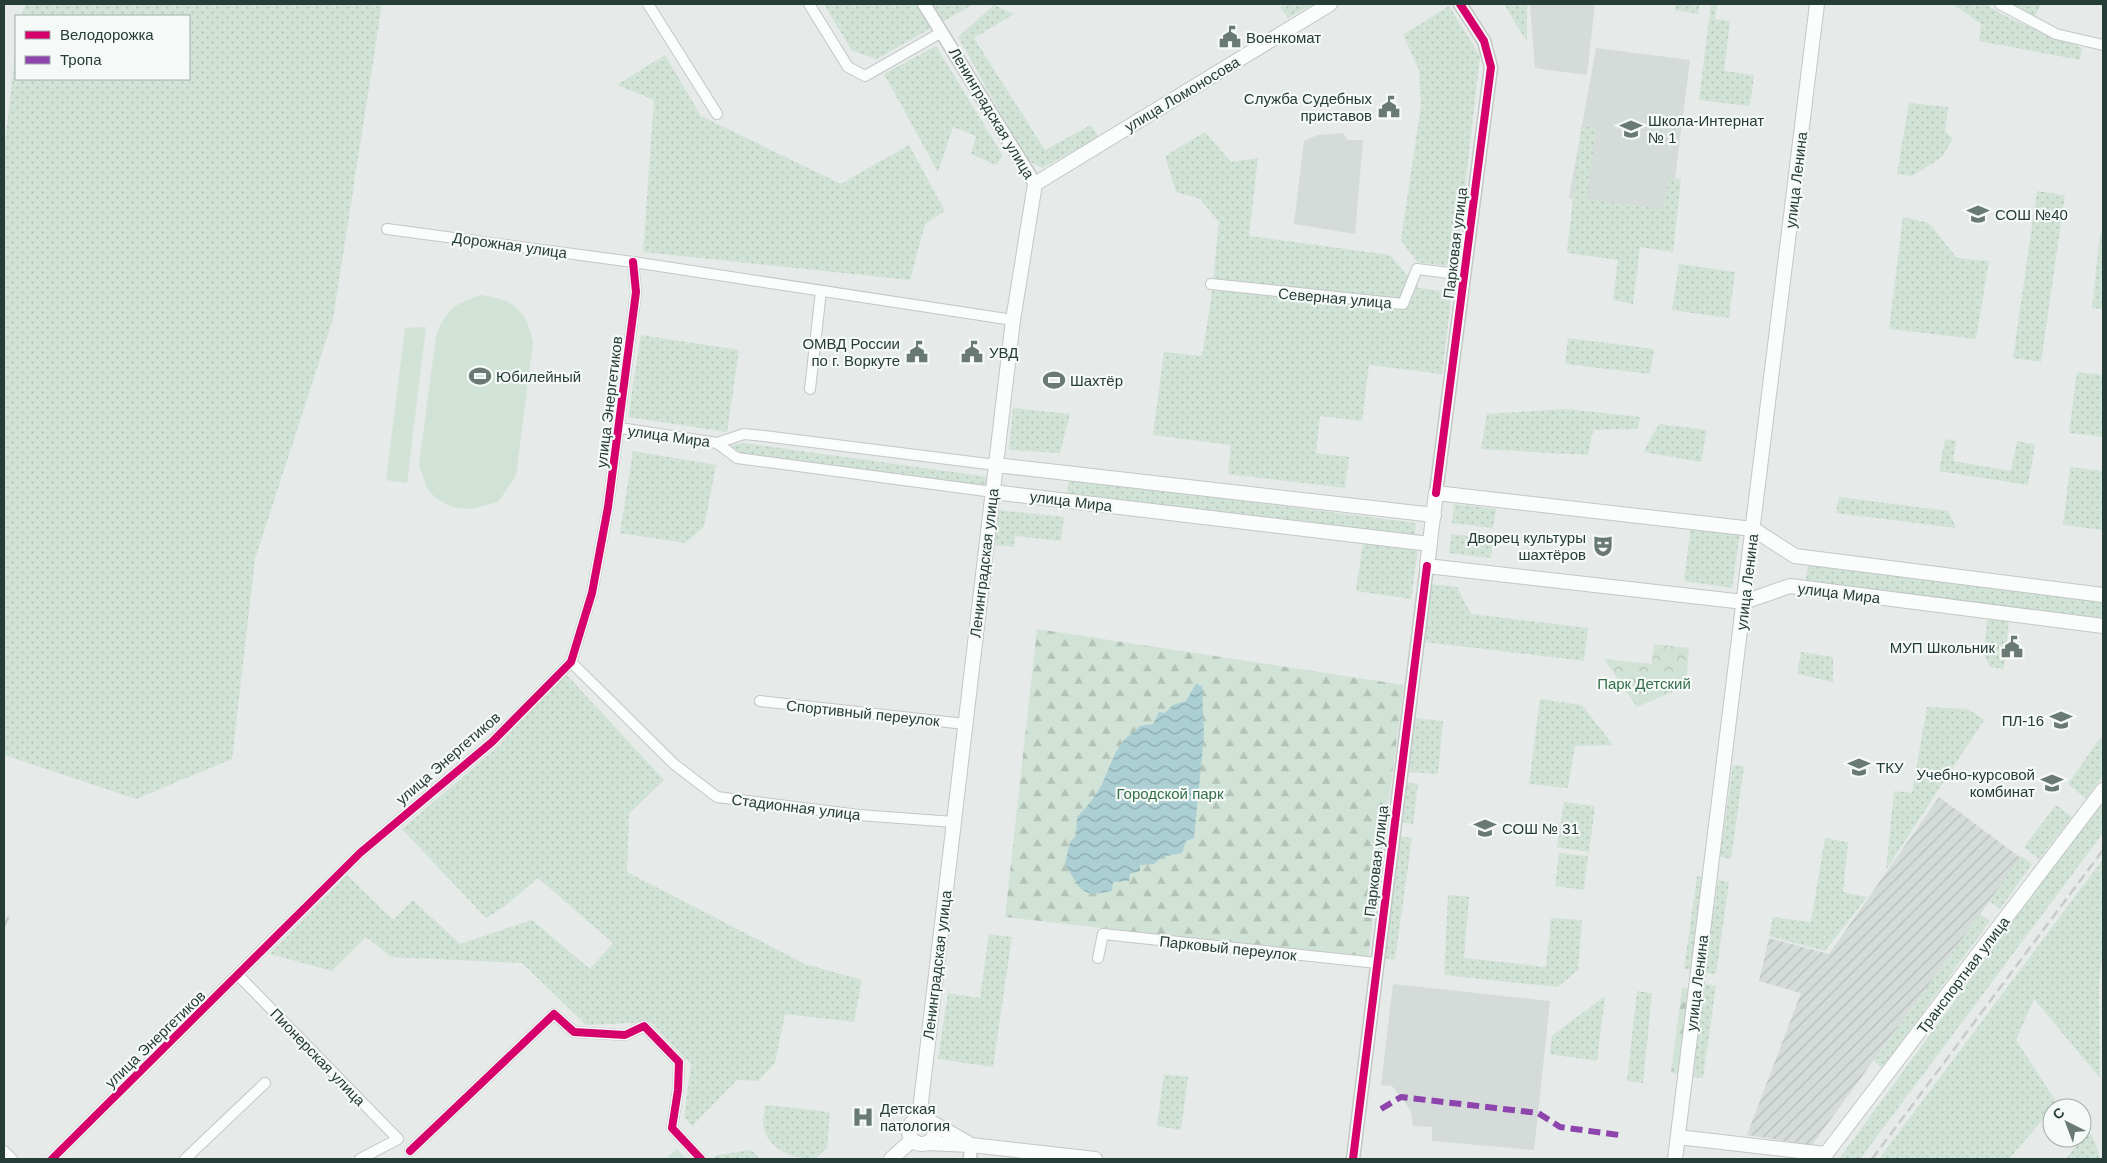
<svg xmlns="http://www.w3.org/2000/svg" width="2107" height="1163" font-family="Helvetica,sans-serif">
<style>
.built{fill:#d5dbd8}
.industrial{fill:url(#industrial-furrows)}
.grass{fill:url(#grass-dots)}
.forest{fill:url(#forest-firs)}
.park{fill:url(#park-crowns)}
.pitch{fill:#d1e2d6}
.water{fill:url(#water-waves)}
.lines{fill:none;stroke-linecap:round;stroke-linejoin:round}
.minor-casing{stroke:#c3c7c5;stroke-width:12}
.tertiary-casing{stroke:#c3c7c5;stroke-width:15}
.secondary-casing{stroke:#c2c8c5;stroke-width:16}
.minor{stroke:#fbfcfc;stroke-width:10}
.tertiary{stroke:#fbfcfc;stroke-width:12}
.secondary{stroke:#fbfcfc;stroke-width:14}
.rail{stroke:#c7cbca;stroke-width:2.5;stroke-dasharray:10 5;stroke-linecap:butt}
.quiet{stroke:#8e44ad;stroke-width:6;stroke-dasharray:12 6;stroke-linecap:butt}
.cycleway-casing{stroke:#f5f9f7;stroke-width:11}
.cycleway{stroke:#d6006c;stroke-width:8}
.labels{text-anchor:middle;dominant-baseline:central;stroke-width:4.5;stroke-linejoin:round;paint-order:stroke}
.poi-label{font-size:15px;fill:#263c36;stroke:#f5f9f7;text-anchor:start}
.street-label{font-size:15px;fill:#263c36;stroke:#f5f9f7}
.park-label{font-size:15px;fill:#346f4a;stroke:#f5f9f7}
</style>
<defs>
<pattern id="industrial-furrows" width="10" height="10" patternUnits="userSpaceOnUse" patternTransform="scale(1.25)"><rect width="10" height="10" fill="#d5dbd8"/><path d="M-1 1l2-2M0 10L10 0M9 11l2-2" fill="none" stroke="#b7bdba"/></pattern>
<pattern id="grass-dots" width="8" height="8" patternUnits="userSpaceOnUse" patternTransform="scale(1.25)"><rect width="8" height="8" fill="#d1e2d6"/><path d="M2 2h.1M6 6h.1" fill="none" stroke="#b3c3b8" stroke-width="1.8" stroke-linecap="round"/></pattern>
<pattern id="forest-firs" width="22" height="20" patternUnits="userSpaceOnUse" patternTransform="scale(1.25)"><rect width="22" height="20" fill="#d1e2d6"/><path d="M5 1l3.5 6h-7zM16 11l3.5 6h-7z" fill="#b3c3b8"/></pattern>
<pattern id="park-crowns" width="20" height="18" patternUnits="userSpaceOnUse" patternTransform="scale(1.25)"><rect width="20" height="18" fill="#d1e2d6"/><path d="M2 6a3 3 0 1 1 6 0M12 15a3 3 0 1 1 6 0" fill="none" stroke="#b3c3b8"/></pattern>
<pattern id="water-waves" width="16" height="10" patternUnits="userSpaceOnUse" patternTransform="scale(1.25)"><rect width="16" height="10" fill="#accfd4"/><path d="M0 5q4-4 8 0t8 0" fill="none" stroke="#8ca9ad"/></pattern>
</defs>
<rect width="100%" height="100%" fill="#e6eae8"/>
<path class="built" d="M1530 4H1595L1587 75 1535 68Z
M1596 48 1690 60 1671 210 1569 198Z
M1343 133 1347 140H1363L1355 234 1294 224 1304 141 1318 135Z
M1393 984 1550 1001 1534 1150 1432 1141V1127L1413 1126 1411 1111 1401 1097 1392 1086 1381 1085Z"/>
<path class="industrial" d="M1939 797 2021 858 1812 1145 1747 1135 1801 993 1759 981 1769 938 1829 954Z"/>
<path class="grass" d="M25 4H382L333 319 255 559 232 759 136 799 4 755V152L16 46V79H189V16H22Z
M824 4H916L931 28 877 59 852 51Z
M931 4H974L942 22Z
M1286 4H1313L1288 18 1280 7Z
M1504 4H1527V42Z
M1676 4H1700L1698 14 1675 10Z
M1711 4H1717L1715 19 1730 21 1724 71 1754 75 1750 106 1699 100Z
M1953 4H1984L2011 19 2082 48 2080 60 1979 41 1981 24Z
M2008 4H2041L2035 16Z
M994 5 1014 14 974 38 1045 150 1091 125 1099 137 1042 168 1027 160 958 37Z
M1449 6 1480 56 1456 267 1417 262 1401 240 1421 105 1419 70 1403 35Z
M936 46 1003 156 996 165 971 154 976 136 953 127 938 172 884 74Z
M665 55 701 116 841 184 909 145 945 211 925 224 910 280 643 252 654 100 617 85Z
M1909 103 1948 107 1945 131 1953 139 1941 158 1912 176 1897 174Z
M1581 126 1596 128 1587 199 1663 209 1668 177 1681 179 1673 252 1640 247 1633 304 1613 300 1618 260 1567 253Z
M1205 132 1231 162 1258 158 1249 236 1390 255 1418 288 1452 292 1442 374 1369 365 1362 421 1320 416 1316 453 1349 457 1345 488 1228 474 1231 445 1153 435 1164 352 1202 356 1211 299 1219 222 1200 199 1176 192 1165 156Z
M2037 191 2065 195 2041 362 2013 358Z
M1903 217 1929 223 1957 258 1989 261 1976 339 1889 329Z
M2100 234H2103V309L2092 308Z
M1679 264 1735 272 1729 318 1672 310Z
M641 335 739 350 727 432 628 417Z
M1568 338 1654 349 1650 374 1565 364Z
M2077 372 2103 375V437L2069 433Z
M1013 408 1070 414 1060 453 1009 450Z
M1565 409 1641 417 1637 429 1593 430 1588 455 1481 449 1487 414Z
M1659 424 1707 430 1701 462 1643 452Z
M1945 439 1956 441 1953 461 2011 471 2017 441 2035 445 2028 485 1939 471Z
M744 443 988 477 986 489 738 455 721 447Z
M633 451 716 465 704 527 685 543 620 533Z
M2070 467 2103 471V530L2063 525Z
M1069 479 1416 523 1414 538 1067 494Z
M1839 497 1948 511 1956 528 1836 513Z
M1454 504 1496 509 1493 528 1452 523Z
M997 510 1064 517 1061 541 1015 536 1014 547 993 545Z
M1691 526 1740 532 1732 588 1684 581Z
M1451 534 1493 539 1491 558 1449 553Z
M1363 542 1418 549 1411 599 1356 591Z
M1809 562 2103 601V622L1805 583Z
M1431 584 1457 587 1471 614 1588 628 1584 661 1425 642Z
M1987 618 2009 620 2004 669 1990 667 1984 655Z
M1801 652 1833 657V682L1797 674Z
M564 672 664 780 629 814 627 872 805 964 862 980 854 1022 785 1014 775 1063 758 1081 737 1080 692 1126 684 1117 691 1064 651 1022 586 1025 522 963 391 957 366 937 332 971 270 954 347 875 393 920 413 900 460 944 532 920 590 969 613 943 538 878 505 906 486 918 402 829 500 745Z
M1540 699 1582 705 1613 745 1575 746 1568 788 1529 784Z
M1927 707 1968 709 1984 720 1886 870 1894 791 1912 793Z
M1414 718 1443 721 1438 774 1409 772Z
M2100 738 2103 741V776L2086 799 2068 784Z
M1733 765 1744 766 1731 859 1720 857Z
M1404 782 1418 784 1413 824 1399 822Z
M2103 798V833L1860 1159H1839Z
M1564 802 1595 806 1589 852 1557 847Z
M2056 805 2072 817 2039 859 2024 847Z
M1398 836 1412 838 1395 960 1382 958Z
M1825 838 1848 842 1843 892 1867 897 1825 951 1769 936 1773 917 1811 922Z
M1559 853 1588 856 1584 890 1555 886Z
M2021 856 2032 864 2000 909 1989 901Z
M2103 859V952L2099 981 2100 1078 2034 999 2016 1040 2057 1103 2009 1159H1879Z
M1697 876 1708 878 1696 970 1684 969Z
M1718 880 1729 882 1716 974 1705 973Z
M1448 895 1469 897 1464 958 1546 967 1551 918 1582 920 1578 970 1558 987 1444 975Z
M1980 914 1990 921 1882 1068 1874 1061Z
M989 934 1012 937 993 1067 938 1059 948 993 980 998Z
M1705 984 1716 986 1703 1078 1692 1077Z
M1637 991 1652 993 1643 1083 1627 1081Z
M1605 996 1597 1061 1550 1054 1552 1036Z
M1164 1074 1188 1077 1181 1130 1157 1126Z
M765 1105 830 1112 827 1148 815 1159C794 1159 771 1151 764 1129 762 1122 765 1112 765 1105Z
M2082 1126C2094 1133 2097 1147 2100 1159H2066L2080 1140 2077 1138H2082Z
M751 1150 760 1159H711L717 1155Z"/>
<path class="forest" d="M1037 629 1404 685 1368 958 1005 917Z
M1682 988 1692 989 1682 1074 1671 1073Z"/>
<path class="park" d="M1654 644 1689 648 1686 686 1637 707 1604 659 1652 664Z"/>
<path class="pitch" d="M481 295C514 300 526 309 533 342L516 476 498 502 471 509 452 507 437 499 428 490 419 465 436 336C447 309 454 304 481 295Z
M426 327 407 483 386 480 405 328Z
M677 1149 686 1159H666Z"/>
<path class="water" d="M1196 684 1202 686 1204 736 1194 838 1186 841 1182 853 1162 857 1154 864 1140 865V871L1130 874 1129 881 1113 882 1112 891C1080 898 1081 890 1065 864L1070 842 1076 836 1077 817C1085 810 1097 794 1102 784 1109 769 1114 751 1125 739 1131 733 1135 734 1139 726L1153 724 1159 712 1165 713 1173 705 1186 701Z"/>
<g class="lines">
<g class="minor-casing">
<path id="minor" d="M648 4 717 114
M809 4 848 67 865 76 942 32
M2000 4 2056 34 2103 45
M387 229 633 262 1013 320
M1211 284 1403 304 1417 269 1465 275
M810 389 821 291
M620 428 717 443 744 434 764 436 996 465
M717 443 737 458 993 492
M571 662 674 764 717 797 859 815 954 822
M760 701 965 724
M1098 958 1103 934 1377 963
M239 976 398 1139 360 1159
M4 1151 12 1159
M410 1151 554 1014 574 1032 625 1035 644 1026 679 1062 678 1090 672 1128 701 1159
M52 1159 360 853 492 742 571 662 592 593 608 507 636 292 633 262
M185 1159 265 1083"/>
</g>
<g class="tertiary-casing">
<path id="tertiary" d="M924 4 1035 184
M1436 493 1491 67 1484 41 1460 4
M970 1159 971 1145
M1353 1159 1427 566"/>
</g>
<g class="secondary-casing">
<path id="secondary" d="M996 465 1434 515
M993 492 1430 544
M2103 595 1795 556 1753 529 1436 493 1427 566 1744 602 1790 586 2103 626
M909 1131a13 13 0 1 1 26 0a13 13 0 1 1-26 0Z
M919 1119 1013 320 1035 184 1330 4
M931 1122 968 1143
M1678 1137 1826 1154
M927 1143 971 1145 1095 1159
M891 1159 912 1140
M1675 1159 1817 4
M1822 1159 2103 790"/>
</g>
<use href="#minor" class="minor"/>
<use href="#tertiary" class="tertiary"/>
<use href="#secondary" class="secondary"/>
<path class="rail" d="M4 926 10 914
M1872 1159 2103 850"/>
<path class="quiet" d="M1381 1109 1401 1097 1538 1113 1560 1127 1619 1135"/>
<g class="cycleway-casing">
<path id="cycleway" d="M1436 493 1491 67 1484 41 1460 4
M410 1151 554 1014 574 1032 625 1035 644 1026 679 1062 678 1090 672 1128 701 1159
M52 1159 360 853 492 742 571 662 592 593 608 507 636 292 633 262
M1353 1159 1427 566"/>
</g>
<use href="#cycleway" class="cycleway"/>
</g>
<defs>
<g id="civic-bare" transform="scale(1.725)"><path d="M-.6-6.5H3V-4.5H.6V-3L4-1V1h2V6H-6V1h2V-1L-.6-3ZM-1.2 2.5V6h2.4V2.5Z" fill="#697974" stroke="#f5f9f7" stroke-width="2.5" paint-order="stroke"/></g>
<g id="school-bare" transform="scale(1.725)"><path d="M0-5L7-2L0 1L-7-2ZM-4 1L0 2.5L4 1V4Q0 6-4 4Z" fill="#697974" stroke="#f5f9f7" stroke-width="2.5" paint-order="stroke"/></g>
<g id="stadium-bare" transform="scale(1.725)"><path d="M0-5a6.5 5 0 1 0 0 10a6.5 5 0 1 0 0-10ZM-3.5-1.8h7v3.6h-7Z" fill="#697974" stroke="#f5f9f7" stroke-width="2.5" paint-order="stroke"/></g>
<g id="theatre-bare" transform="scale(1.725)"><path d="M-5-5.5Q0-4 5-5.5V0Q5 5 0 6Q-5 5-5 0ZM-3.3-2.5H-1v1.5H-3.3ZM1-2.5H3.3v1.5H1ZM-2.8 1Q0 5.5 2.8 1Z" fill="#697974" stroke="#f5f9f7" stroke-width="2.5" paint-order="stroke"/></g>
<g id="university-bare" transform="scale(1.725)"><path d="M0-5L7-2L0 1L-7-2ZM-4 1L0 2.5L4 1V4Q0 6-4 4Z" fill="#697974" stroke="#f5f9f7" stroke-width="2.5" paint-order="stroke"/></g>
<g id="hospital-bare" transform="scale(1.725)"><path d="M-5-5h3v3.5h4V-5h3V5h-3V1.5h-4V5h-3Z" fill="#697974" stroke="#f5f9f7" stroke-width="2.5" paint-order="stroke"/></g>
</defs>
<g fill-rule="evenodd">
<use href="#civic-bare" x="1230" y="37"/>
<use href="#civic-bare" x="1389" y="107"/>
<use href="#school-bare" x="1631" y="129"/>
<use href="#school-bare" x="1978" y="214"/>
<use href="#civic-bare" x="917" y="352"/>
<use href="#civic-bare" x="972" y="352"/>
<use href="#stadium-bare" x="480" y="376"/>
<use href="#stadium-bare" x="1054" y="380"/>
<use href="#theatre-bare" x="1603" y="546"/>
<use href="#civic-bare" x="2012" y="647"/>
<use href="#university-bare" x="2061" y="720"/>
<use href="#university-bare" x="1859" y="767"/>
<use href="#university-bare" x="2052" y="783"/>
<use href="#school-bare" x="1485" y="828"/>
<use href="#hospital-bare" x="863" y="1117"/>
</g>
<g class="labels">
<g class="poi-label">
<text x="1246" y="37">Военкомат</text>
<text x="1372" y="98" text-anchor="end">Служба Судебных<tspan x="1372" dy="17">приставов</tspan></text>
<text x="1648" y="120">Школа-Интернат<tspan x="1648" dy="17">№ 1</tspan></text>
<text x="1995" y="214">СОШ №40</text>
<text x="900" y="343" text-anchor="end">ОМВД России<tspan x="900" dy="17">по г. Воркуте</tspan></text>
<text x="989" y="352">УВД</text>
<text x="496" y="376">Юбилейный</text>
<text x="1070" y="380">Шахтёр</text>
<text x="1586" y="537" text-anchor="end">Дворец культуры<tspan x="1586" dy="17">шахтёров</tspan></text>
<text x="1995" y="647" text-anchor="end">МУП Школьник</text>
<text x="2044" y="720" text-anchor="end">ПЛ-16</text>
<text x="1876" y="767">ТКУ</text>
<text x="2035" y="774" text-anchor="end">Учебно-курсовой<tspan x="2035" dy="17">комбинат</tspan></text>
<text x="1502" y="828">СОШ № 31</text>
<text x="880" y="1108">Детская<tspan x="880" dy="17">патология</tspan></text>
</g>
<g class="street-label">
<text transform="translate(1182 94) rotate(-31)">улица Ломоносова</text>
<text transform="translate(992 113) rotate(59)">Ленинградская улица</text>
<text transform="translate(1796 180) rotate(-83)">улица Ленина</text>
<text transform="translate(1455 243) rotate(-83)">Парковая улица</text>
<text transform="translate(510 245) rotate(8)">Дорожная улица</text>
<text transform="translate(1335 298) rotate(5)">Северная улица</text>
<text transform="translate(609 402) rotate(-83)">улица Энергетиков</text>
<text transform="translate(669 436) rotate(8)">улица Мира</text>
<text transform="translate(1071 501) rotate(7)">улица Мира</text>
<text transform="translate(984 563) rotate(-83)">Ленинградская улица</text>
<text transform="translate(1747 582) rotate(-83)">улица Ленина</text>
<text transform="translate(1839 593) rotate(7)">улица Мира</text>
<text transform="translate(863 713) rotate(6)">Спортивный переулок</text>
<text transform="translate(448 758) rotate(-41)">улица Энергетиков</text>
<text transform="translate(796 807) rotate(7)">Стадионная улица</text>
<text transform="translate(1376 861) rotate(-83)">Парковая улица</text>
<text transform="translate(1228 948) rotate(6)">Парковый переулок</text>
<text transform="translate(937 965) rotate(-83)">Ленинградская улица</text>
<text transform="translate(1963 975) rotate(-53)">Транспортная улица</text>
<text transform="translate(1697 983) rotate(-83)">улица Ленина</text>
<text transform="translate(155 1039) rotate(-44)">улица Энергетиков</text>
<text transform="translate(318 1057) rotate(46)">Пионерская улица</text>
</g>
<g class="park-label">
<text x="1644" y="683">Парк Детский</text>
<text x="1170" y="793">Городской парк</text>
</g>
</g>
<rect width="2107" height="1163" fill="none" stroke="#263c36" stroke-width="10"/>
<rect x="15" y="15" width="175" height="65" fill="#f5f9f7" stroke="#a2adaa"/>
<rect x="25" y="31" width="25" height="8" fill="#d6006c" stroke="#a2adaa"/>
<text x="60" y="40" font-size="15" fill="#263c36">Велодорожка</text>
<rect x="25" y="56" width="25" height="8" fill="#8e44ad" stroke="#a2adaa"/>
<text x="60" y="65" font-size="15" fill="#263c36">Тропа</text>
<g transform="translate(2067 1123) rotate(318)"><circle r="24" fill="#f5f9f7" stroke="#a2adaa"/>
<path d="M0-4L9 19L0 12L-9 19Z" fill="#697974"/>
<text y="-8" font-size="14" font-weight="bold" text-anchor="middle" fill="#263c36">С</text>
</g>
</svg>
